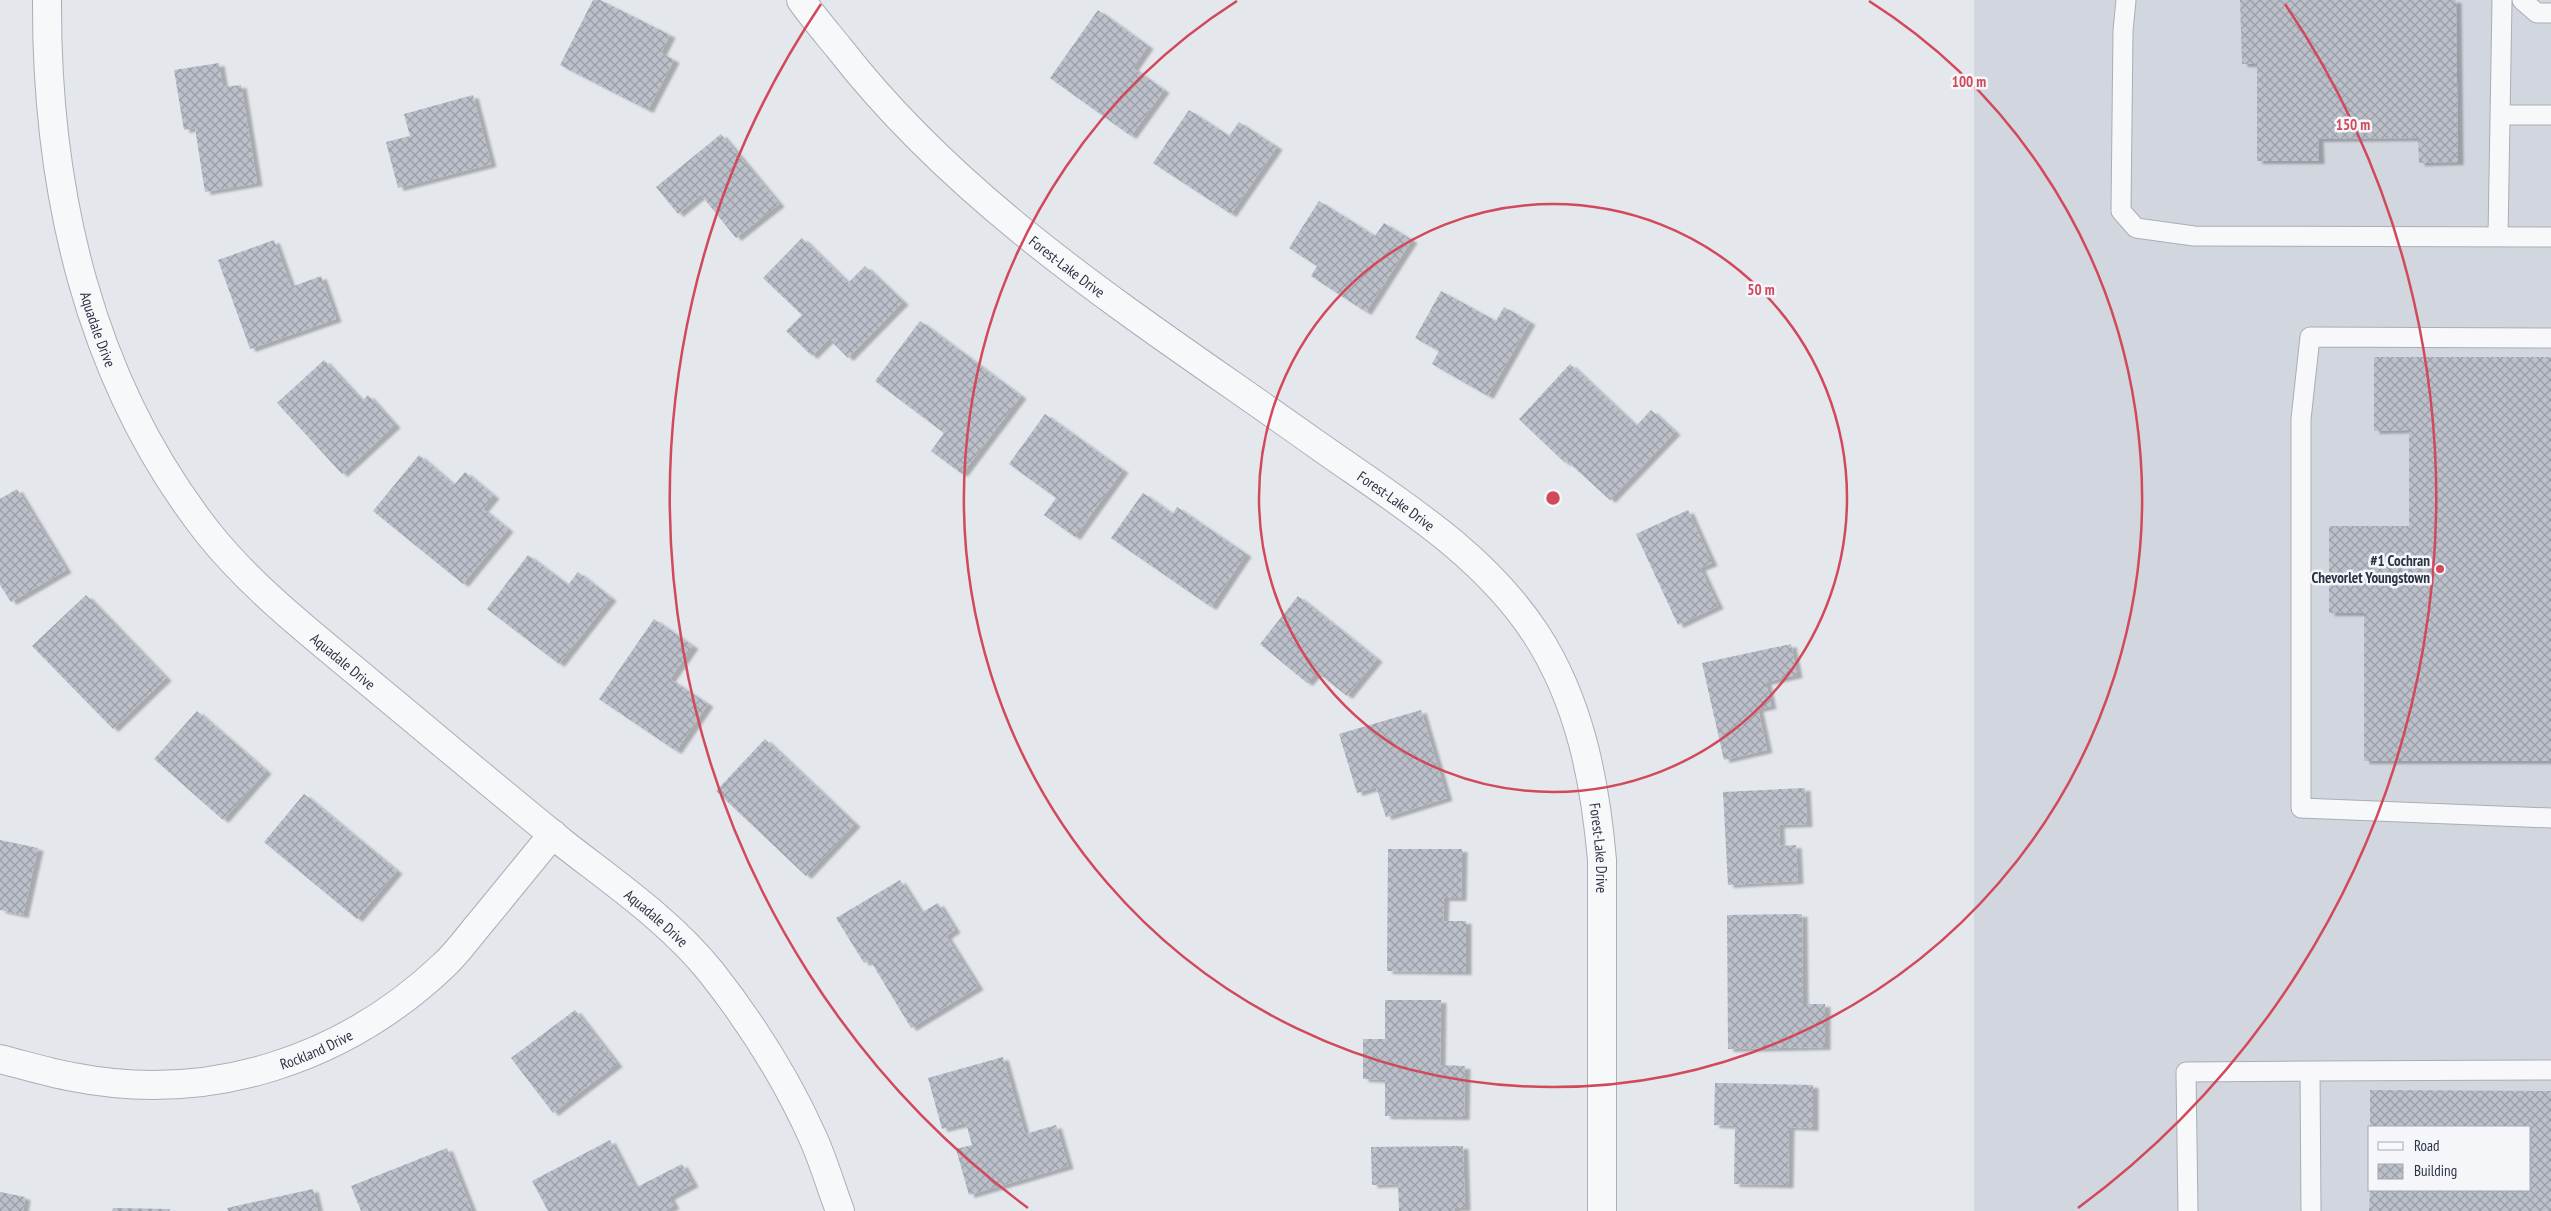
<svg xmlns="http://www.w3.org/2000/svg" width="2551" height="1211" font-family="'PT Sans Narrow',sans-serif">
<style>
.built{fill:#d2d6de;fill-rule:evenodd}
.building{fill:url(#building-cross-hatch);filter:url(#shadow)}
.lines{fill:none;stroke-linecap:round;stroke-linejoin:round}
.service-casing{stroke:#a9aeb7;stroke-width:21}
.minor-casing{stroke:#a9aeb7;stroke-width:30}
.service{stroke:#f7f8fa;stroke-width:19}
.minor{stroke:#f7f8fa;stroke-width:28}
.ring{fill:none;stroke:#d1495b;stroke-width:2.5}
.poi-dot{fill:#d1495b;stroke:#f4f6f9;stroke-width:2}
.labels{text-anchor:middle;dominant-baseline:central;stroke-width:5;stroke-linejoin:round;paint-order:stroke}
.street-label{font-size:15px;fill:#2b3445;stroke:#f4f6f9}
.poi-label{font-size:15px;font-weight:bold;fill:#2b3445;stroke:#f4f6f9;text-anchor:end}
.centre{fill:#d1495b;stroke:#f4f6f9;stroke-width:2.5}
.ring-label{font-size:15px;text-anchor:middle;font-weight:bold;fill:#d1495b;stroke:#f4f6f9;stroke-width:5;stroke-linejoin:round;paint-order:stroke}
</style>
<defs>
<pattern id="building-cross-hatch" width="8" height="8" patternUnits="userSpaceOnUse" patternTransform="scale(1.25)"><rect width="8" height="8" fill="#bbc0ca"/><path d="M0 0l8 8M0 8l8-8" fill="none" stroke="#989da6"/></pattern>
<filter id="shadow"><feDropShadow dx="5.5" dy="3" stdDeviation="1" flood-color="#0004"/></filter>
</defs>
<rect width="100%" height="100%" fill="#e4e7ec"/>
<path class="built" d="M1974 0H2551V1211H1974ZM2370 1127H2530V1190H2370Z"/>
<path class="building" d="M593 0H600L670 35 661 53 674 60 648 110 560 65Z
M2240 0H2456L2458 162 2419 163 2418 138 2318 139 2319 161H2257V64H2242Z
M1098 10 1148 46 1133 68 1164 90 1131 136 1050 78Z
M219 63 223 87 241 85 257 183 205 192 195 128 184 130 174 70Z
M473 95 491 164 398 188 386 142 410 136 404 114Z
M1189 110 1229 136 1239 122 1277 147 1231 214 1153 163Z
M721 134 779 204 736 238 701 195 678 214 656 187Z
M1319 201 1375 236 1384 223 1412 240 1366 312 1311 276 1317 266 1289 248Z
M802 238 848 283 865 266 903 302 848 358 829 339 812 356 786 331 802 315 763 278Z
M274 240 291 287 321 276 336 319 250 349 218 260Z
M1441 291 1496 321 1504 307 1530 322 1488 396 1432 364 1439 351 1415 338Z
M920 321 1021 396 962 474 931 451 944 433 875 381Z
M2374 357H2551V761H2364V613H2329V526H2409V430L2374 431Z
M324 360 362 401 368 395 395 425 342 474 277 403Z
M1570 364 1636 426 1651 410 1675 432 1610 500 1567 461 1565 463 1519 419Z
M1045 414 1123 470 1075 537 1044 515 1056 498 1009 464Z
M419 455 454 485 465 472 494 496 483 509 508 529 463 584 373 511Z
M17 489 66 570 11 602 0 585V499Z
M1143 493 1173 514 1177 507 1246 554 1211 607 1111 538Z
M1688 510 1712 563 1700 568 1718 606 1678 625 1636 534Z
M528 555 568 585 578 572 611 598 559 664 487 609Z
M86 595 166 678 113 729 32 646Z
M1298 596 1377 659 1347 696 1317 672 1307 683 1260 644Z
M654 619 693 646 670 679 708 704 676 751 599 699Z
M1791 644 1797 675 1766 682 1771 706 1758 709 1767 750 1724 760 1702 663Z
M1421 710 1447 798 1386 817 1376 787 1357 793 1339 734Z
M197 711 266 771 223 820 154 759Z
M765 739 855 824 806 876 716 791Z
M1805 788 1807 824 1779 825 1780 846 1796 845 1798 881 1728 885 1723 792Z
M304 794 397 871 357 919 264 842Z
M0 840 38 848 23 915 0 910Z
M1388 849H1462L1461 898H1444L1443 921H1466V972L1387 971Z
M900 880 921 913 938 903 955 930 946 936 978 987 911 1028 870 960 864 963 836 918Z
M1802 914 1803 1004H1825V1047L1728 1049 1727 915Z
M1385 1000H1441L1440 1065 1465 1066 1464 1117 1385 1116V1080L1363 1079V1039H1385Z
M575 1010 617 1064 553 1113 511 1058Z
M1003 1057 1025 1134 1056 1125 1068 1166 969 1195 956 1149 972 1145 966 1123 942 1129 928 1078Z
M1715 1083 1813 1085V1128L1789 1127 1788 1185 1734 1184 1735 1126 1714 1125Z
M2370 1090 2551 1091V1211H2369L2370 1190H2530V1127H2370Z
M610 1140 635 1188 682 1164 693 1184 669 1197 674 1206 665 1211H548L532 1181Z
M1463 1146 1465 1208H1455V1211H1399L1398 1184 1372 1185 1371 1147Z
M447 1148 472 1211H361L351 1186Z
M313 1189 318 1211H228L227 1208Z
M0 1192 25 1197 23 1211H0Z
M113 1208 170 1209 169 1211H112Z"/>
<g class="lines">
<g class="service-casing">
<path id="service" d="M2126 0 2123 31 2121 211 2136 228 2194 236 2551 237
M2522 0 2537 13H2551
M2500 115H2551
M2498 237 2502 0
M2551 338 2310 337 2301 419V808L2551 818
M2188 1211 2186 1072 2310 1071
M2311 1211 2310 1071 2551 1070"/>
</g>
<g class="minor-casing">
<g id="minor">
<path id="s1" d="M47 0C46 191 89 382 209 534 255 591 314 636 370 683 434 736 498 790 563 843 614 883 670 921 711 972 752 1024 787 1079 814 1140 824 1163 831 1187 840 1211"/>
<path id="s2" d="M801 0C813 17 826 32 839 48 967 213 1148 324 1316 444 1395 500 1482 551 1536 634 1580 702 1595 781 1602 860V1211"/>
<path id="s3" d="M0 1059C24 1065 49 1073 73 1077 210 1104 344 1060 444 965 458 952 469 936 481 922 505 893 529 863 553 834"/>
</g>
</g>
<use href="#service" class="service"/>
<use href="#minor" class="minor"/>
</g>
<g class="ring">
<circle cx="1553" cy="498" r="294"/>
<path d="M1869 1A589 589 0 1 1 1237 1"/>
<path d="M1028 1208A883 883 0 0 1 821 4M2285 4A883 883 0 0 1 2078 1208"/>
</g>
<circle class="poi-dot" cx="2440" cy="569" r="5"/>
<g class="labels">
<g class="street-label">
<text stroke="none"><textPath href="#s2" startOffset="378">Forest-Lake Drive</textPath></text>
<text stroke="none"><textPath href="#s1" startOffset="335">Aquadale Drive</textPath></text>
<text stroke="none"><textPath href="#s2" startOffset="782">Forest-Lake Drive</textPath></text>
<text stroke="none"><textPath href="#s1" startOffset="754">Aquadale Drive</textPath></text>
<text stroke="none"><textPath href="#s2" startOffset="1202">Forest-Lake Drive</textPath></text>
<text stroke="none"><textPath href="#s1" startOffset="1159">Aquadale Drive</textPath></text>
<text stroke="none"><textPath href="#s3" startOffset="324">Rockland Drive</textPath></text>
</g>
<g class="poi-label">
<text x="2430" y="560">#1 Cochran<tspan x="2430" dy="17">Chevorlet Youngstown</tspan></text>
</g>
</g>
<circle cx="1553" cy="498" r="8" class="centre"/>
<g class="ring-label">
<text x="1969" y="87">100 m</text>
<text x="2353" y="130">150 m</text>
<text x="1761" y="295">50 m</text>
</g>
<rect x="2368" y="1126" width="162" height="65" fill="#f4f6f9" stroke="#a4a8b1"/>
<rect x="2378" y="1142" width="25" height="8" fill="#f7f8fa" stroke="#a4a8b1"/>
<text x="2414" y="1151" font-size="15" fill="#2b3445">Road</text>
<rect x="2378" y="1164" width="25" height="15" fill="url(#building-cross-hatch)" stroke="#a4a8b1"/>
<text x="2414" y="1176" font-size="15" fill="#2b3445">Building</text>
</svg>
